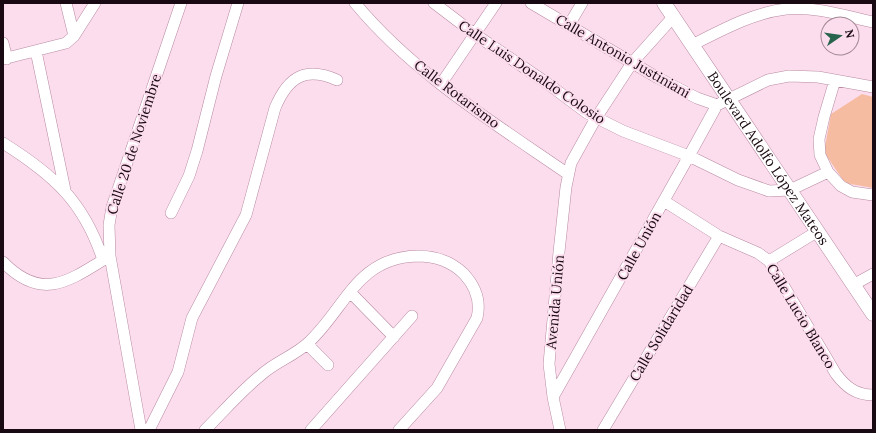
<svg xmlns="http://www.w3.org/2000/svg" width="876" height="433" font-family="Lora,serif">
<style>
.green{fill:#f6bca1}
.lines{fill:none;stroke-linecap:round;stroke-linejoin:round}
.minor-casing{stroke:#b88aa2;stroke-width:12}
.major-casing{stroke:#b88aa2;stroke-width:15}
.minor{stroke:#fff;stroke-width:11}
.major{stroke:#fff;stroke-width:14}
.labels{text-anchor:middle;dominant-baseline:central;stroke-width:4;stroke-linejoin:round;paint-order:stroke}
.street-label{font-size:14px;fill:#190912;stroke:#fcdded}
</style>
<rect width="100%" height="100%" fill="#fcdded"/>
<path class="green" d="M862 94 873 97V188L845 183 824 152 831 114Z"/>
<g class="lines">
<g class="minor-casing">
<path id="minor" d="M66 3 74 36
M355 3C413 73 494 123 568 174
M434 3 476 35 544 81 587 113 623 131 689 156 738 180 769 191 790 190 828 172
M531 3 658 78 697 98 717 105
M569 25 582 3
M3 43 7 59
M692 45C722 30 752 13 786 9 814 6 846 16 873 22
M36 51 65 190
M3 59 66 43 74 36 95 3
M835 80 824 117 819 139 820 155 828 172 841 186 852 192 873 195
M441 84 496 3
M3 143C54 175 84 202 103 260
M664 201 719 236 758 253 769 261 836 374C846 387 856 395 873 395
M171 213 189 176 197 151 216 76 238 3
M769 261 818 231
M3 262C42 302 69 281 108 257
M853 285 873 274
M350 292 394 337
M307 344 328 365
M553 397 689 156 717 105 768 80 789 76 818 77 873 87
M141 430 110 256 109 225 112 207 181 3
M149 430 178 372 192 318 246 215 275 108C288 77 305 66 337 80
M205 430C223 412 241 391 261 375 275 362 294 356 308 343 346 308 356 258 417 256 435 256 452 262 464 274 476 287 481 301 477 318L437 388 399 430
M311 430 412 316
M560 430 553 397 549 364 559 252 566 187 571 163 596 118 632 63 674 16
M603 430 719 236"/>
</g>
<g class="major-casing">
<g id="major">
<path id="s1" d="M664 3 873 314"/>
</g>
</g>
<use href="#minor" class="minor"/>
<use href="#major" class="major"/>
</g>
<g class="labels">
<g class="street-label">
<text transform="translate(623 56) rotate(30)">Calle Antonio Justiniani</text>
<text transform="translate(532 72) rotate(34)">Calle Luis Donaldo Colosio</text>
<text transform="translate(457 94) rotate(37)">Calle Rotarismo</text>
<text transform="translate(134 144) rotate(-72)">Calle 20 de Noviembre</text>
<text stroke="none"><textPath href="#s1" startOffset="187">Boulevard Adolfo López Mateos</textPath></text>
<text transform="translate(639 246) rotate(-61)">Calle Unión</text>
<text transform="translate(555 302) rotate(-85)">Avenida Unión</text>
<text transform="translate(801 316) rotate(59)">Calle Lucio Blanco</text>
<text transform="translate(661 333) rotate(-59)">Calle Solidaridad</text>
</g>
</g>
<rect width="876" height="433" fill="none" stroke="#190912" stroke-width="8"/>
<g transform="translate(840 36) rotate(77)"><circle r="19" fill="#fcdded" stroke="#a18895"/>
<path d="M0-3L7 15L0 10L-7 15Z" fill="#28634d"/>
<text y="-6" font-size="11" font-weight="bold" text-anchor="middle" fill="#190912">N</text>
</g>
</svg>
